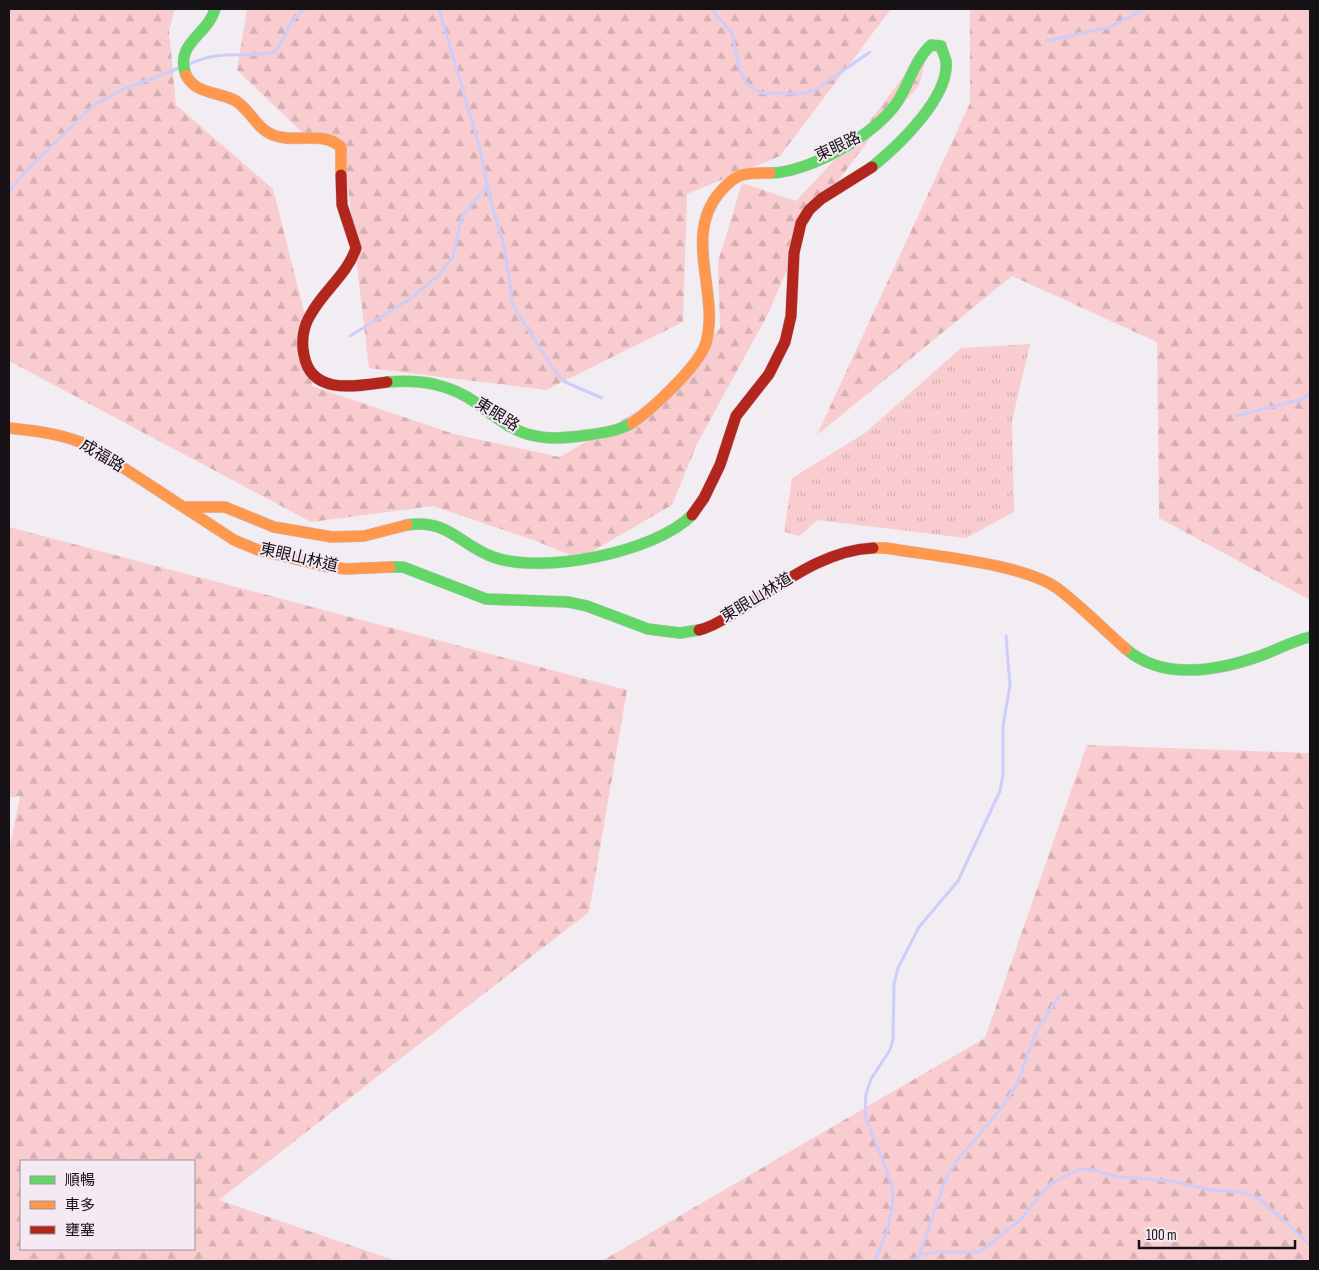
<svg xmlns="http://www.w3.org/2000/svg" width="1319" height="1270" font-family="'Sofia Sans Condensed','Noto Sans TC',sans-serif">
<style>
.grass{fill:url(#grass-tufts)}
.forest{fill:url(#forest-firs);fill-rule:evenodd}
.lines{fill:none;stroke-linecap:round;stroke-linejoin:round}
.stream{stroke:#cccef9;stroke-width:3}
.fast-casing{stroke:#cdc8cc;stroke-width:12}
.slow-casing{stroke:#cdc8cc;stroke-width:12}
.jam-casing{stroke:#cdc8cc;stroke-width:12}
.fast{stroke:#63d668;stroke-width:11}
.slow{stroke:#ff974d;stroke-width:11}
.jam{stroke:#b3261e;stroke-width:11}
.labels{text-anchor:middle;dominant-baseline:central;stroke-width:4;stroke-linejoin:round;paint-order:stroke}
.street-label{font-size:16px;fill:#151114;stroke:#f5eaf4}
</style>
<defs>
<pattern id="grass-tufts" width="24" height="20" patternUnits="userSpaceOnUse" patternTransform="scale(1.25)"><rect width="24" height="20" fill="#f9cdd0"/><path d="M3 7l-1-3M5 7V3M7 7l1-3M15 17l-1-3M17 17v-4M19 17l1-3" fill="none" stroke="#d5afb2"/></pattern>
<pattern id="forest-firs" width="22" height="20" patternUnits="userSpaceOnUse" patternTransform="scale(1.25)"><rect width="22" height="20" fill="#f9cdd0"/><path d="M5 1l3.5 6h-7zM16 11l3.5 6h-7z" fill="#d5afb2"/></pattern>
</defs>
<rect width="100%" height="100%" fill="#f2edf2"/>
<path class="grass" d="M1030 344 1012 421 1014 512 966 538 817 520 800 536 784 532 792 478 865 433 961 348Z"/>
<path class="forest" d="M9 9H175L169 30 176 105 273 189 307 323 312 386 454 434 560 457 651 403 720 328 718 262 742 183 796 201 867 125 930 41 919 86 871 137 808 221 768 314 697 444 672 505 579 559 536 541 433 506 311 522 9 361Z
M247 9H891L780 156 687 194 683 322 546 390 369 368 345 162 340 152 306 136 237 70Z
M970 9H1310V600L1159 518 1157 342 1012 276 817 435 970 103Z
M9 527 627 690 589 912 219 1200 396 1261H9V850L20 796 9 798ZM194 1161V1249H21V1161Z
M1087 745 1310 753V1261H602L985 1038Z"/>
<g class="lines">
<path class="stream" d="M439 9 480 149 489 195 505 249 513 306 556 373 565 382 602 398
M711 9 732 33 740 71 746 83 761 93 799 94 815 90 870 52
M1046 41 1110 27 1139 12 1142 9
M187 65C222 49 237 58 272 53L278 48 293 20 304 9
M9 192 21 176 93 106 119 91 179 68
M350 336 410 299 440 274 453 257 462 216 487 186
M1236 416 1302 399 1310 393
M919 1256 946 1178 959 1158 1000 1110 1017 1084 1036 1032 1059 996
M875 1261C885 1238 896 1210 892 1184L865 1116 866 1094 871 1079 890 1050 893 1039 894 984 898 968 919 927 958 881 1000 791 1003 775V726L1010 685 1006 636
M912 1261 924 1254 935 1252H980L1021 1219 1050 1184 1080 1169 1094 1170 1118 1177 1171 1181 1212 1190 1241 1192 1260 1199 1310 1245"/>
<g class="fast-casing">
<path id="fast" d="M186 75C174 43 208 35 215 9
M770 173C809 173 877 134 898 101 910 82 914 61 931 45L941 46C942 51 945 56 946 61 950 97 898 146 872 167
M387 382C421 379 450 384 478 404 493 415 508 428 527 434 547 440 567 438 588 435 603 433 618 431 632 423
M407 525C447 518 460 545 493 557 542 575 656 552 692 515
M390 567H403L486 599 568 602 587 606 648 629 680 633 699 630
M1126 649C1163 681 1217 671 1260 656 1277 650 1292 641 1310 637"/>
</g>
<g class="slow-casing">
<path id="slow" d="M186 75C196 95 219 91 236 101 250 110 257 129 273 135 294 144 323 130 341 147V175
M632 423C651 410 699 366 706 343 720 293 682 236 720 192 737 172 745 173 770 173
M9 428C38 431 63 434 90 446L234 540 258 550 324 566 346 569 390 567
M187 507H225L274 527 332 537 364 536 407 525
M873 548H886C931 556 1021 563 1057 588 1081 606 1103 629 1126 649"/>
</g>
<g class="jam-casing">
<path id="jam" d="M341 175 342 205 356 248C347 275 324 290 311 314 303 326 301 342 304 355 311 396 357 386 387 382
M692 515 704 498 720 465 736 416 769 374 785 342 791 316 794 253 801 223 809 210 821 199 872 167
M699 630C714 627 728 616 741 609 782 584 824 550 873 548"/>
</g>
<use href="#fast" class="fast"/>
<use href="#slow" class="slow"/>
<use href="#jam" class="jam"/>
</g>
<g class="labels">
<g class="street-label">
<text transform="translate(838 147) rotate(-25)">東眼路</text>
<text transform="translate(497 415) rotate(32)">東眼路</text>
<text transform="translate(102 456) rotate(31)">成福路</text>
<text transform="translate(299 558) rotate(13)">東眼山林道</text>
<text transform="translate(757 598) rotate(-31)">東眼山林道</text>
</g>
</g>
<rect width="1319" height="1270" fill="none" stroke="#151114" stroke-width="20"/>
<rect x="20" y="1160" width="175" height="90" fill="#f5eaf4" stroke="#9b939a"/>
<rect x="30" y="1176" width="25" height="8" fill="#63d668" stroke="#9b939a"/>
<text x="65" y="1185" font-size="15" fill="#151114">順暢</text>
<rect x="30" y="1201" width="25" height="8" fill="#ff974d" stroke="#9b939a"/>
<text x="65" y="1210" font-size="15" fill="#151114">車多</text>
<rect x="30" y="1226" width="25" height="8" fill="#b3261e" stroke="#9b939a"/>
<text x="65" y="1235" font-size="15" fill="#151114">壅塞</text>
<path d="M1139 1240v8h156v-8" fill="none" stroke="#151114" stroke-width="2.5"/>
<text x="1146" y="1240" font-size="15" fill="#151114" stroke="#f5eaf4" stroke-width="4" paint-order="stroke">100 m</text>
</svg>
